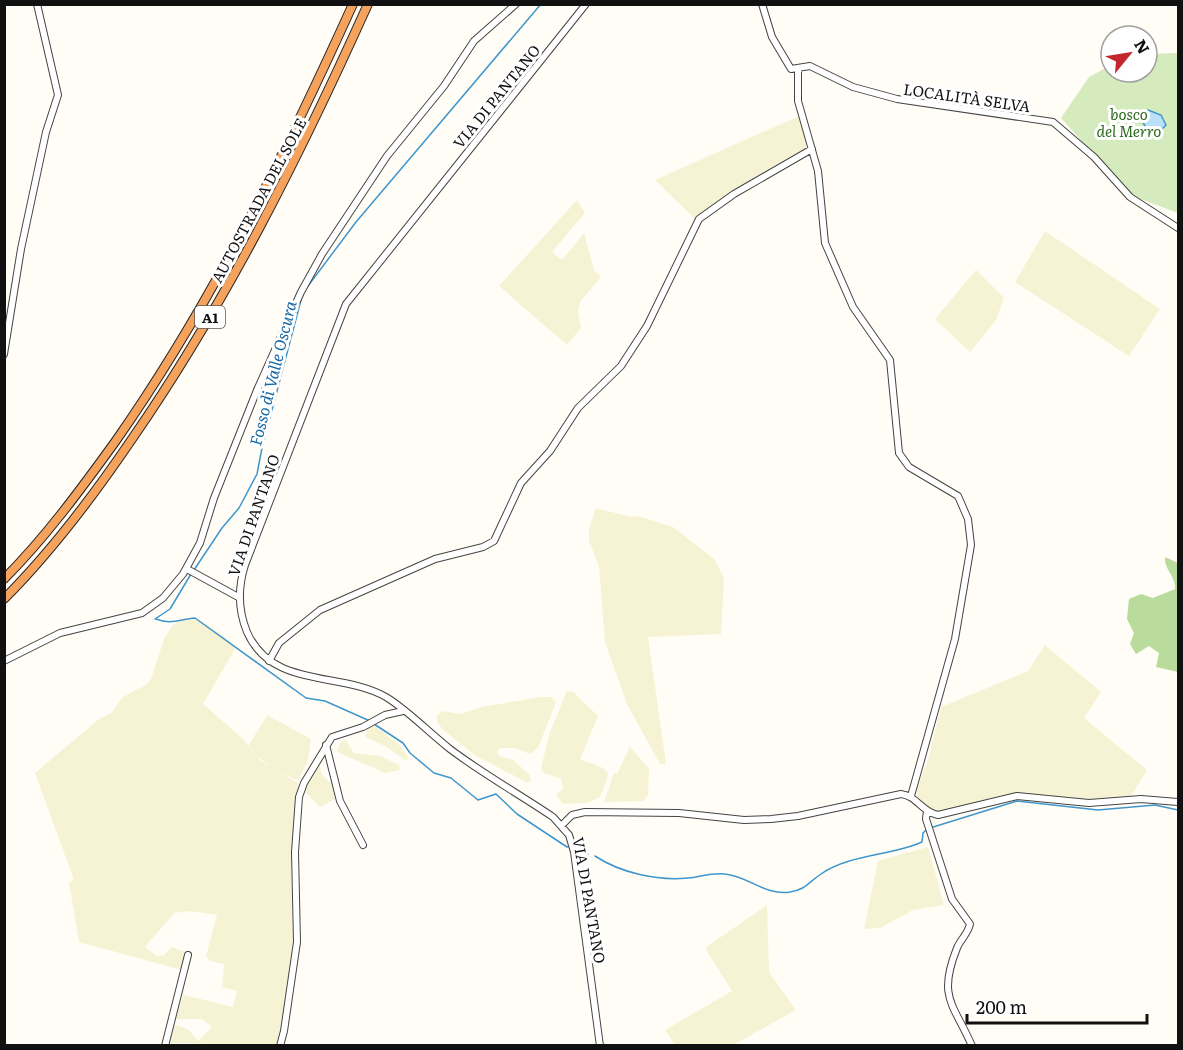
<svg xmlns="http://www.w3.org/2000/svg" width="1183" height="1050" font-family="Literata,serif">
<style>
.farmland{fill:#f6f3d4}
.green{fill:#d5ebbd}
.forest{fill:#b9dc9c}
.water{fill:#b9e0f7;stroke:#3f96cf;stroke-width:1.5}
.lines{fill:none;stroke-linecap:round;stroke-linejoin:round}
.stream{stroke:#3f96cf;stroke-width:1.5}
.minor-casing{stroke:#444;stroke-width:8}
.highway-casing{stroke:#222;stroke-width:10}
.minor{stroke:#fff;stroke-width:6}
.highway{stroke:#f5a25d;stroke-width:8}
.labels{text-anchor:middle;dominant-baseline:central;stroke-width:6;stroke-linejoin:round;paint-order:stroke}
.shield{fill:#fff;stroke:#585858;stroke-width:1.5}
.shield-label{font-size:14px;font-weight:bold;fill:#111}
.street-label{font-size:15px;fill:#111;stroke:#fff}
.park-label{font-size:15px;font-style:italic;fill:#2f6b1f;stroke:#fff}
.water-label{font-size:16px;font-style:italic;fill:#1768a6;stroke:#fff}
</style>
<rect width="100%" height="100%" fill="#fffdf5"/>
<path class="farmland" d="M799 116 808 144 803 152 696 220 655 180Z
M577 200 585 213 552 252 562 260 584 233 594 270 601 277 580 302 578 312 581 328 567 345 499 286Z
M1045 231 1160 309 1129 356 1015 282Z
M976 270 1004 298 996 320 970 352 935 319Z
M596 508 631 517 638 516 673 527 714 559 724 578 721 634 648 637 666 764H660L627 704 605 642 599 566 589 541V528Z
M182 620H196L217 631 236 647 203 704 242 738 261 761 299 784 291 867 293 947 281 1033 276 1045 168 1043 175 1025 188 1029 198 1041 212 1027 202 1019H174L184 995 233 1007 237 991 222 987 224 964 210 961 206 956 217 915 190 911 174 913 145 947 157 956 164 955 172 947 185 952 182 970 79 942 69 883 74 880 35 773 99 719 111 713 123 697 147 684 151 679 164 639 173 625Z
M1045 645 1101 692 1084 718 1147 770 1131 796 1091 801 1022 794 941 813 930 809 918 797 917 789 928 760 941 707 1028 671Z
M567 691 573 692 598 716 580 759 603 768 608 773 607 779 600 797 587 803 563 804 556 795 563 789 561 779 544 773 541 768 550 732Z
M541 697H551L556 702 538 748 530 754 515 748H501L497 751 499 756 513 760 529 774 531 779 528 783 476 756 442 729 437 721V716L442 711 461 714 481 707Z
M267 715 311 739 308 760 299 779 296 780 273 769 255 754 249 745Z
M375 726 399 744 409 759 405 760 387 747 365 737 368 728Z
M345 739 354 753 380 756 399 765 400 770 385 773 337 752 340 743Z
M630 747 649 769 648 795 643 801 604 802 614 773 617 774Z
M317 766 320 767 323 776 332 784 335 799 320 807 302 789Z
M928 847 944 905 913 910 880 928 864 929 878 861Z
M767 905 769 972 796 1010 733 1045H675L665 1030 732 991 705 948Z"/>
<path class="green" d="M1178 53V213L1130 195 1061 118 1089 77 1111 65V72H1147V54Z"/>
<path class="forest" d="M1165 557 1178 563V672L1156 667 1159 653 1149 646 1136 654 1130 644 1134 633 1127 619 1129 599 1141 594 1153 598 1175 589C1176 576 1164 570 1165 557Z"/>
<path class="water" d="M1148 110 1161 115 1166 125 1160 131 1147 129 1140 118Z"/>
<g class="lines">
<path class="stream" d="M305 290 356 222 541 4
M194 570 222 528 239 508 257 474 262 448 301 300
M155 619 170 609 191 574
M156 619C171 625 180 619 195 618L306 698 325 701 370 721
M374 724 403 743 410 753 434 773 451 778 478 800 496 794 517 814 567 847 570 846
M930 828 1017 801 1098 810 1155 805 1178 810
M575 846 588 854
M595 856C621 873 657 881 688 878 700 877 712 872 725 874 748 876 765 896 790 892 805 890 809 882 821 874 850 854 891 856 922 842L923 833 926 830"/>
<g class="minor-casing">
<path id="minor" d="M586 4 346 304 245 565C238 587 238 610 247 632 272 689 340 671 386 697 409 711 428 732 450 749 483 774 519 794 553 817L569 835 574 852 600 1046
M762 4 772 37 791 69 810 66 853 87 897 99 1053 122 1094 157 1130 197 1178 228
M798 68V101L818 171 825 243 853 307 890 360 899 453 909 467 958 496 968 519 971 545 955 639 911 796
M4 354 21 249 46 132 58 95 37 4
M187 569 240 598
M4 661 60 633 142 613 163 598 183 574 200 543 214 498 257 390 301 292 322 254 387 156 444 86 474 41 516 4
M269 661 279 643 320 610 435 559 483 547 494 541 521 483 550 451 578 408 621 366 647 326 699 219 734 194 812 149
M326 745 340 801 363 845
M927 811 926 819 952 899 970 924C968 934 960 940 957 948 937 998 954 1004 972 1046
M562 825 572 815 585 812 679 813 744 820 771 819 798 816 901 794C917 796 922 812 938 815L1017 796 1089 803 1141 799 1178 802
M165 1046 188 955
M280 1046 284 1031 297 942 295 852 299 797 304 783 332 737 363 727 385 715 403 711"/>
</g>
<g class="highway-casing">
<path id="highway" d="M4 579C45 538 81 489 115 442 211 305 284 156 353 4
M4 599C52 551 94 495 132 439 226 303 300 155 368 4"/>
</g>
<use href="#minor" class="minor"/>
<use href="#highway" class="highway"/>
</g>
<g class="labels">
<rect class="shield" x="195" y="306" width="30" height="22" rx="4.5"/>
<g class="shield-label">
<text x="210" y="317">A1</text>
</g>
<g class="street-label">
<text transform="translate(496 96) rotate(-51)">VIA DI PANTANO</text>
<text transform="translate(967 97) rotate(8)">LOCALITÀ SELVA</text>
<text transform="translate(258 200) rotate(-62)">AUTOSTRADA DEL SOLE</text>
<text transform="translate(253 515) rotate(-71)">VIA DI PANTANO</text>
<text transform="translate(590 900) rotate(80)">VIA DI PANTANO</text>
</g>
<g class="park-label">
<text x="1129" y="113">bosco<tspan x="1129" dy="17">del Merro</tspan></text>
</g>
<g class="water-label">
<text transform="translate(272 373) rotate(-76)">Fosso di Valle Oscura</text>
</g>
</g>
<rect width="1183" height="1050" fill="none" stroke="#111111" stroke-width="12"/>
<g transform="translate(1129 54) rotate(60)"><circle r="28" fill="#ffffff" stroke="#a0a0a0" stroke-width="1.5"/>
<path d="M0-4.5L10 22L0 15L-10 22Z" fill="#c4262e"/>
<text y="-9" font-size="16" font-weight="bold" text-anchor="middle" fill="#111111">N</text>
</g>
<path d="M967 1014v9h180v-9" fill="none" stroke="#111111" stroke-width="3"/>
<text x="976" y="1014" font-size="18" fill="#111111" stroke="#ffffff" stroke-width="4.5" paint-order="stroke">200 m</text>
</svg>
